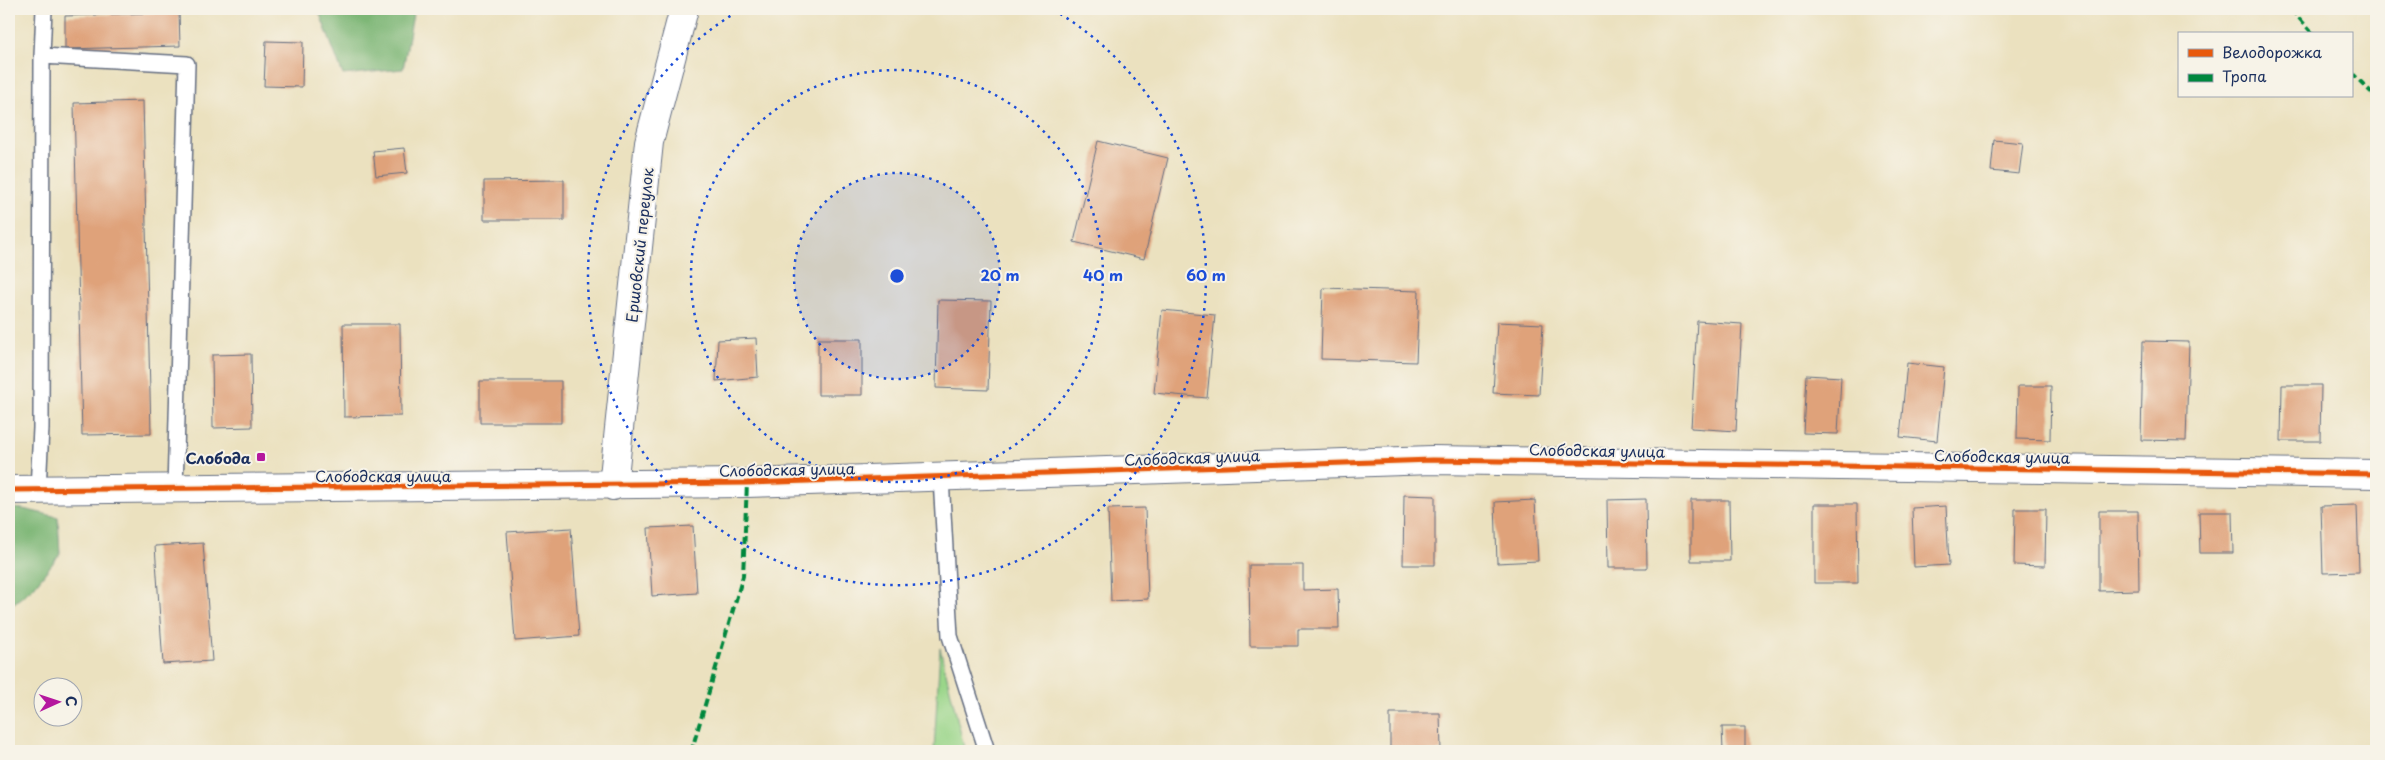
<svg xmlns="http://www.w3.org/2000/svg" width="2385" height="760" font-family="'Playpen Sans',sans-serif">
<style>
.green{fill:#9ad589;stroke:#5a8274}
.forest{fill:#7bb675;stroke:#4b726a}
.building{fill:#dfa27a}
.lines{fill:none;stroke-linecap:round;stroke-linejoin:round}
.service-casing{stroke:#646d80;stroke-width:18}
.minor-casing{stroke:#646d80;stroke-width:30}
.service{stroke:#fff;stroke-width:15}
.minor{stroke:#fff;stroke-width:28}
.quiet{stroke:#00873e;stroke-width:4;stroke-dasharray:8 4;stroke-linecap:butt}
.cycleway-casing{stroke:#f7f3e8;stroke-width:8}
.cycleway{stroke:#e8590c;stroke-width:5}
.ring{fill:none;stroke:#1d4ed8;stroke-width:2.5;stroke-dasharray:2.5 5}
.poi-dot{fill:#b5179e;stroke:#f7f3e8;stroke-width:2}
.labels{text-anchor:middle;dominant-baseline:central;stroke-width:4;stroke-linejoin:round;paint-order:stroke}
.street-label{font-size:15px;fill:#1b2f5e;stroke:#f7f3e8}
.poi-label{font-size:15px;font-weight:bold;fill:#1b2f5e;stroke:#f7f3e8;text-anchor:end}
.centre{fill:#1d4ed8;stroke:#f7f3e8;stroke-width:2.5}
.ring-label{font-size:15px;text-anchor:middle;font-weight:bold;fill:#1d4ed8;stroke:#f7f3e8;stroke-width:4;stroke-linejoin:round;paint-order:stroke}
</style>
<rect width="100%" height="100%" fill="#f7f3e8"/>
<filter id="ink" filterUnits="userSpaceOnUse"><feTurbulence type="fractalNoise" baseFrequency=".02" numOctaves="2"/><feDisplacementMap in="SourceGraphic" scale="10" xChannelSelector="R" yChannelSelector="G"/><feConvolveMatrix kernelMatrix="1 2 1 2 8 2 1 2 1" color-interpolation-filters="sRGB"/></filter>
<filter id="wash" filterUnits="userSpaceOnUse"><feTurbulence type="fractalNoise" baseFrequency=".0096" numOctaves="4" result="noise"/><feDisplacementMap in="SourceGraphic" scale="20" xChannelSelector="R" yChannelSelector="G"/><feGaussianBlur stdDeviation="1.12" result="paint"/><feColorMatrix in="noise" values="0 0 0 0 0 0 0 0 0 0 0 0 0 0 0 0 0 1.4 0 .05"/><feComposite in="paint" operator="in"/></filter>
<g filter="url(#wash)">
<rect width="100%" height="100%" fill="#ebe1bf"/>
<path class="green" d="M940 648 965 751H934Z"/>
<path class="forest" d="M318 9H414L403 69 343 75Z
M9 508 23 509 58 517 60 554 33 588 9 607Z"/>
<g id="blocks">
<path class="building" d="M179 12 180 46 65 49V16Z
M266 41 303 42 302 87 264 86Z
M143 101 151 434 82 435 74 103Z
M1994 140 2023 143 2019 174 1991 171Z
M1098 141 1168 158 1144 259 1074 242Z
M404 148 407 173 376 176 373 151Z
M564 180V220H484V181Z
M1323 288 1419 291 1416 362 1321 359Z
M938 300 991 301 988 390 936 388Z
M1162 310 1215 315 1207 398 1154 393Z
M1697 321 1742 324 1736 431 1691 428Z
M1497 322 1543 324 1539 395 1493 393Z
M343 324H400L401 416 344 417Z
M756 338 758 377 716 381 718 340Z
M818 339H862V395H818Z
M2143 341 2189 342 2186 441 2141 440Z
M251 354 252 427 213 428 212 355Z
M1907 363 1944 367 1937 441 1900 437Z
M1806 375 1841 377 1838 434 1803 433Z
M480 381H561V423H480Z
M2282 385H2321L2320 441H2281Z
M2018 386H2051L2050 440 2017 439Z
M1404 495 1435 496V565H1403Z
M1646 499 1647 568H1608L1607 500Z
M1535 500 1538 561 1497 563 1495 502Z
M1691 500H1729L1730 561H1691Z
M1814 504H1857L1858 583H1814Z
M2357 505 2359 572 2323 573 2321 506Z
M1946 506 1949 565 1914 567 1912 508Z
M1145 508 1148 599 1111 601 1108 509Z
M2015 509H2046L2045 566 2014 565Z
M2099 511H2138L2139 590 2099 591Z
M2199 512H2232L2233 553H2200Z
M693 526 697 593 652 596 648 528Z
M571 528 579 636 515 641 507 532Z
M203 543 212 661 163 664 155 546Z
M1249 565H1303V590L1338 589 1339 629H1298V646H1250Z
M1390 713H1440L1441 751H1390Z
M1722 727H1745V751H1723Z"/>
</g>
</g>
<g filter="url(#ink)">
<use href="#blocks" fill-opacity="0" stroke="#646d80" stroke-width="1"/>
<g class="lines">
<g class="service-casing">
<path id="service" d="M42 56 44 9
M941 478 950 636 987 751
M38 490 41 428 42 56 187 64 175 489"/>
</g>
<g class="minor-casing">
<path id="minor" d="M613 486 649 142 684 9
M9 490 747 483 1432 460 2376 474"/>
</g>
<use href="#service" class="service"/>
<use href="#minor" class="minor"/>
<path class="quiet" d="M2291 9 2313 34
M2351 72 2376 97
M689 751 692 749 743 576 747 483"/>
<g class="cycleway-casing">
<path id="cycleway" d="M9 490 747 483 1432 460 2376 474"/>
</g>
<use href="#cycleway" class="cycleway"/>
</g>
</g>
<circle cx="897" cy="276" r="103" fill="#1d4ed8" fill-opacity=".12"/>
<g class="ring">
<circle cx="897" cy="276" r="103"/>
<circle cx="897" cy="276" r="206"/>
<path d="M1054 10A309 309 0 1 1 740 10"/>
</g>
<rect class="poi-dot" x="256" y="452" width="10" height="10" rx="2.5"/>
<g class="labels">
<g class="street-label">
<text transform="translate(639 245) rotate(-84)">Ершовский переулок</text>
<text transform="translate(1597 450) rotate(1)">Слободская улица</text>
<text transform="translate(2002 456) rotate(1)">Слободская улица</text>
<text transform="translate(1192 457) rotate(-2)">Слободская улица</text>
<text transform="translate(787 469) rotate(-1)">Слободская улица</text>
<text x="383" y="475">Слободская улица</text>
</g>
<g class="poi-label">
<text x="251" y="457">Слобода</text>
</g>
</g>
<circle cx="897" cy="276" r="8" class="centre"/>
<g class="ring-label">
<text x="1000" y="281">20 m</text>
<text x="1103" y="281">40 m</text>
<text x="1206" y="281">60 m</text>
</g>
<rect width="2385" height="760" fill="none" stroke="#f7f3e8" stroke-width="30"/>
<rect x="2178" y="32" width="175" height="65" fill="#f7f3e8" stroke="#9fa5b1"/>
<rect x="2188" y="49" width="25" height="8" fill="#e8590c" stroke="#9fa5b1"/>
<text x="2222" y="58" font-size="15" fill="#1b2f5e">Велодорожка</text>
<rect x="2188" y="74" width="25" height="8" fill="#00873e" stroke="#9fa5b1"/>
<text x="2222" y="82" font-size="15" fill="#1b2f5e">Тропа</text>
<g transform="translate(58 702) rotate(87)"><circle r="24" fill="#f7f3e8" stroke="#9fa5b1"/>
<path d="M0-4L9 19L0 12L-9 19Z" fill="#b5179e"/>
<text y="-8" font-size="14" font-weight="bold" text-anchor="middle" fill="#1b2f5e">С</text>
</g>
</svg>
